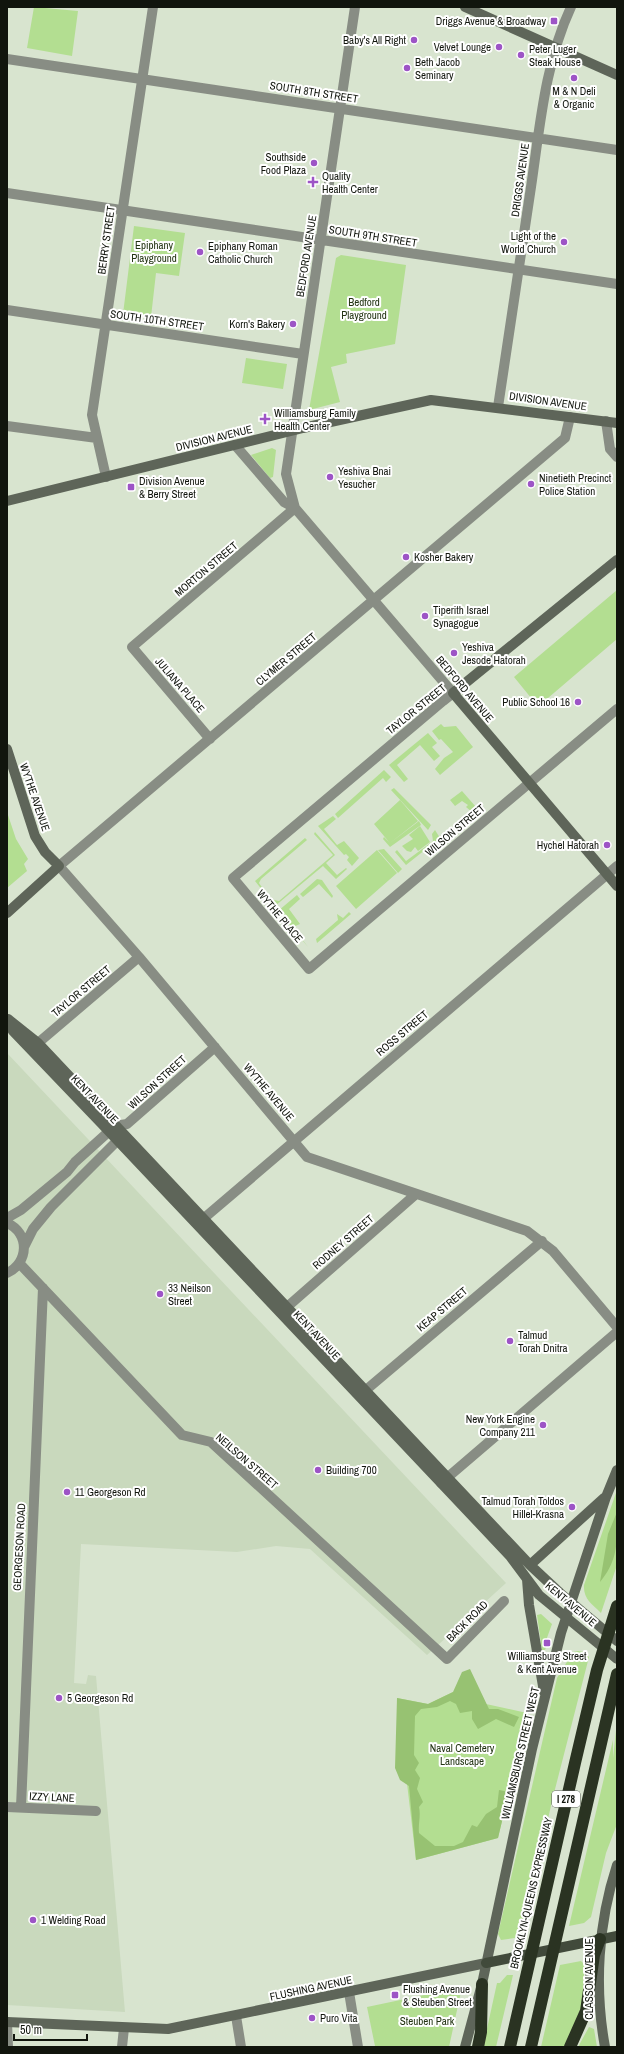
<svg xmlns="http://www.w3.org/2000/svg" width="624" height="2054" font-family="'Archivo Narrow',sans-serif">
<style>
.built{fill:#c9d9bd}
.green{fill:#b3de91}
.forest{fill:#97c272}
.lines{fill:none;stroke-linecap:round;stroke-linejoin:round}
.street{stroke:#888d84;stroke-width:10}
.secondary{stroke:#5e6559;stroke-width:10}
.primary{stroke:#414a3b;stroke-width:10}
.highway{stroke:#2a3322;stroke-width:12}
.poi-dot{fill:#9d54c6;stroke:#fff;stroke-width:1.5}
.labels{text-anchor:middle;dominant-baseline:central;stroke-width:4;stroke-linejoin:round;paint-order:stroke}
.shield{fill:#fff;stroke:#585b56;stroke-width:1}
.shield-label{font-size:10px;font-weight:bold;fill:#11150d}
.poi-label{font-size:11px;fill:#11150d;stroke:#fff;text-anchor:start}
.street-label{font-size:11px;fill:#11150d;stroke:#fff}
.park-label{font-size:11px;fill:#233413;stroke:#fff}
</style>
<rect width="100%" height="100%" fill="#d8e4cf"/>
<path class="built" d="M7 1053 506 1583 427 1655 310 1549 276 1546 237 1552 81 1544 74 1683 86 1684 88 1675 96 1676 125 2012 7 2005Z"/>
<path class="green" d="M34 7 78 11 72 56 27 48Z
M134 226 185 233 179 276 156 273 151 317 123 314Z
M341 255 406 265 395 344 346 354 347 363 331 367 340 402 309 410 336 258Z
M246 358 287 364 283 389 242 383Z
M272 448 276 450 273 477 270 478 251 455Z
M617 590V639L541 704H536L514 677Z
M441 724 444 727 456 726 473 747 440 775 435 769 444 758 453 752 441 739 439 740 432 731Z
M428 733 437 743 432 747 440 756 434 761 420 745 397 765 408 779 404 782 389 765Z
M384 770 391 777 386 782 383 778 338 818 335 814Z
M394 788 431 825 428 830 391 790Z
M462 791 476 807 472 812 466 807 468 805 462 801 455 806 450 800Z
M400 800 418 821 390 843 419 821 421 825 390 847 383 839 384 837 389 842 374 824Z
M7 812 16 839 28 859 24 864 27 871 7 888Z
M333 816 336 819 324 829 337 845 344 841 359 858 352 866 347 860 349 857 346 854 344 855 318 826Z
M420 826 430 842 418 851 415 847 411 852 407 851 402 846 413 839 409 835Z
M435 830 440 838 406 865 395 852 397 850 406 861 433 841 432 834Z
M315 832 335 855 326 863 337 875 346 868 347 869 336 879 323 866 275 906 255 881 305 838 307 840 261 879 259 883 270 899 279 901 333 855 314 834Z
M384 849 402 869 398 873 378 850Z
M377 850 397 873 356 909 336 886Z
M317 879 322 880 333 896 332 898 319 884 303 897 300 894Z
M297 895 300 899 289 909 300 924 293 927 308 947 278 911Z
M349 912 351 914 317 943 316 939 338 920 337 914 343 918Z
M617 1490V1565L601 1613C592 1604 583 1599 584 1585Z
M541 1614 552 1624 544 1646 546 1647 543 1657 537 1615Z
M578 1651 584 1652 589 1657 553 1797 521 1937 501 1940 498 1934 557 1678 573 1652Z
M453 1692 486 1704 527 1713 498 1838 416 1860 397 1698 428 1704Z
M617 1721V1824L606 1853 591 1917 584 1923 569 1926 613 1740V1758Z
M581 1961 584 1964V2000L573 2030 564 2047H541L560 1965Z
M507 1975H513L496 2047H483L497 1983H500Z
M462 1987 449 2047H371L375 2046 367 2007Z
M589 2027 594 2029 597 2047H578Z"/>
<path class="forest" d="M617 1512C617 1541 619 1559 600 1582L608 1534Z
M470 1669 489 1709H498L519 1717 514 1727 496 1719 478 1729 472 1719V1711L460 1713 456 1704 450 1701 437 1707 421 1709 415 1716 414 1755 419 1763 415 1770 420 1778 417 1789 423 1802 419 1807C421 1816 418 1824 419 1833L435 1846H454L463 1842 472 1825 477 1827 486 1814 497 1807 499 1790 509 1792 498 1838 416 1860 409 1786 400 1780 395 1768 397 1698 428 1704 453 1692 462 1672Z"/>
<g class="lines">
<path class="street" d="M7 59 617 150
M7 193 617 284
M7 310 303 354
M498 407C509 334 520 260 531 187 540 126 545 63 571 7
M570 417 565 438 59 866 139 957 307 1157 527 1231 553 1251 617 1327
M606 421 610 449 617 457
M7 426 97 438
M235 445 284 502 295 508 453 693 443 701 233 878 309 969 617 709
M106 477 92 415 153 7
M295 508 286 474 355 7
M210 739 132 647 295 508
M38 1043 139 957
M7 1218 21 1210 67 1172 75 1162 115 1126 127 1124 215 1047
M203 1219 617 866
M7 1223C30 1233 29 1263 7 1273
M24 1247 33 1229 51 1207 123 1135
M20 1264 182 1435 211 1442 447 1659 504 1601
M287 1307 416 1194
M360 1395 542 1241
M441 1483 617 1332
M7 1807 96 1811
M21 1807 43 1288
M349 1992 358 2047
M236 2016 241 2047
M7 2022 8 2047
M122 2047 124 2028"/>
<path class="secondary" d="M465 7 617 75
M7 501 303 428 431 400 617 423
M617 560 453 693 617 886
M7 749 35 836 45 852 59 866 7 913
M8 1019 38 1043 530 1565 560 1593 617 1641
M7 1020 13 1031 102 1124 510 1556 539 1595 617 1659
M530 1565 604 1498
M527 1579 529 1605 544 1692
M7 2022 168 2029 486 1963
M465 2047 482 1984 532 1749 561 1633 606 1497 617 1470
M605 2047C594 1987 598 1923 617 1865"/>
<path class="primary" d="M486 1963 617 1936"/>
<path class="highway" d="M478 2047 481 2032 482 1984
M510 2047 575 1763 597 1670 617 1606
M531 2047 617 1674
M570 2047 586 2011 594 1955 600 1939"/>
</g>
<g class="poi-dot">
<rect x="550" y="17" width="8" height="8" rx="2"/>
<circle cx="414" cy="40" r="4"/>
<circle cx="499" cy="47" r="4"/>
<circle cx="521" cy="55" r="4"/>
<circle cx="407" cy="68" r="4"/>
<circle cx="574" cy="78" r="4"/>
<circle cx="314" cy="163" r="4"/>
<path d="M311 176h4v4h4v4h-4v4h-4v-4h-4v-4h4z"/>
<circle cx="564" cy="242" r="4"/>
<circle cx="200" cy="252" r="4"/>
<circle cx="293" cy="324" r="4"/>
<path d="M263 413h4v4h4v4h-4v4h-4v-4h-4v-4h4z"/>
<circle cx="330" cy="477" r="4"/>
<circle cx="531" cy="484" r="4"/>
<rect x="127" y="483" width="8" height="8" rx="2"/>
<circle cx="406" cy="557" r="4"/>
<circle cx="425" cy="616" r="4"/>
<circle cx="454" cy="653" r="4"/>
<circle cx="578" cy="702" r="4"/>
<circle cx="607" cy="845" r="4"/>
<circle cx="160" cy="1294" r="4"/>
<circle cx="510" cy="1341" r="4"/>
<circle cx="543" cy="1425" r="4"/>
<circle cx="318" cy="1470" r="4"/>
<circle cx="67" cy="1492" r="4"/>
<circle cx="572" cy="1507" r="4"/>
<rect x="543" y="1639" width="8" height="8" rx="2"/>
<circle cx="59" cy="1698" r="4"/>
<circle cx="33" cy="1920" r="4"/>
<rect x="391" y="1991" width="8" height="8" rx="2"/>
<circle cx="312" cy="2018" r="4"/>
</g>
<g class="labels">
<rect class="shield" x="552" y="1791" width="28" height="16" rx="3"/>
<g class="shield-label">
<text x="566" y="1799">I 278</text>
</g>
<g class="poi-label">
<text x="546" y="21" text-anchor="end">Driggs Avenue &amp; Broadway</text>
<text x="406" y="40" text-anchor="end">Baby's All Right</text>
<text x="491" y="47" text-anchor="end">Velvet Lounge</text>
<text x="529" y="49">Peter Luger<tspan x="529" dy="13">Steak House</tspan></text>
<text x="415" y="62">Beth Jacob<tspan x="415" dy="13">Seminary</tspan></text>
<text x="574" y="91" text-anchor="middle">M &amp; N Deli<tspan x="574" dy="13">&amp; Organic</tspan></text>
<text x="306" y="157" text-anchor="end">Southside<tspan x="306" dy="13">Food Plaza</tspan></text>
<text x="322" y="176">Quality<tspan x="322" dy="13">Health Center</tspan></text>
<text x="556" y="236" text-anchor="end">Light of the<tspan x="556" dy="13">World Church</tspan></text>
<text x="208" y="246">Epiphany Roman<tspan x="208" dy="13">Catholic Church</tspan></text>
<text x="285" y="324" text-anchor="end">Korn's Bakery</text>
<text x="274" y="413">Williamsburg Family<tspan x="274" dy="13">Health Center</tspan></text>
<text x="338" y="471">Yeshiva Bnai<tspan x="338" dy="13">Yesucher</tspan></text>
<text x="539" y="478">Ninetieth Precinct<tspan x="539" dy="13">Police Station</tspan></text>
<text x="139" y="481">Division Avenue<tspan x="139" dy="13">&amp; Berry Street</tspan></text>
<text x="414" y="557">Kosher Bakery</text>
<text x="433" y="610">Tiperith Israel<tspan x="433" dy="13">Synagogue</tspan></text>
<text x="462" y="647">Yeshiva<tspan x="462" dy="13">Jesode Hatorah</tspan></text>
<text x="570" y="702" text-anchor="end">Public School 16</text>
<text x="599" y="845" text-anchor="end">Hychel Hatorah</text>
<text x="168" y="1288">33 Neilson<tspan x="168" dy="13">Street</tspan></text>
<text x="518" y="1335">Talmud<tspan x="518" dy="13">Torah Dnitra</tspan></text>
<text x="535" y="1419" text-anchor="end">New York Engine<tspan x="535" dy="13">Company 211</tspan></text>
<text x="326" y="1470">Building 700</text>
<text x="75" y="1492">11 Georgeson Rd</text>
<text x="564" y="1501" text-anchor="end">Talmud Torah Toldos<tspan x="564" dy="13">Hillel-Krasna</tspan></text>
<text x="547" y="1656" text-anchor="middle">Williamsburg Street<tspan x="547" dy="13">&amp; Kent Avenue</tspan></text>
<text x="67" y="1698">5 Georgeson Rd</text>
<text x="41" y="1920">1 Welding Road</text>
<text x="403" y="1989">Flushing Avenue<tspan x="403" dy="13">&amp; Steuben Street</tspan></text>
<text x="320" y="2018">Puro Vita</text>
</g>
<g class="street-label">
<text transform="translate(314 92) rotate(9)">SOUTH 8TH STREET</text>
<text transform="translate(520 180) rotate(-82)">DRIGGS AVENUE</text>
<text transform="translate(373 236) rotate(9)">SOUTH 9TH STREET</text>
<text transform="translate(106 240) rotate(-82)">BERRY STREET</text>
<text transform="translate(306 256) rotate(-81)">BEDFORD AVENUE</text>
<text transform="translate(157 320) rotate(8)">SOUTH 10TH STREET</text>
<text transform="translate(548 401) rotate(8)">DIVISION AVENUE</text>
<text transform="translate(214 438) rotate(-14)">DIVISION AVENUE</text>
<text transform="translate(206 569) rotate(-40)">MORTON STREET</text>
<text transform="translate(286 659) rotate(-40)">CLYMER STREET</text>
<text transform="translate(180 685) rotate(49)">JULIANA PLACE</text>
<text transform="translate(465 689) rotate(50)">BEDFORD AVENUE</text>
<text transform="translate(416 709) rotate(-39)">TAYLOR STREET</text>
<text transform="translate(35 797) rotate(71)">WYTHE AVENUE</text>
<text transform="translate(455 830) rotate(-40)">WILSON STREET</text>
<text transform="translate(280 916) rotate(50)">WYTHE PLACE</text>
<text transform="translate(81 991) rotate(-40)">TAYLOR STREET</text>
<text transform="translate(402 1033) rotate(-40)">ROSS STREET</text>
<text transform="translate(157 1082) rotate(-42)">WILSON STREET</text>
<text transform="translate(269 1092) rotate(50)">WYTHE AVENUE</text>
<text transform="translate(95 1099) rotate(46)">KENT AVENUE</text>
<text transform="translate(343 1242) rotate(-41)">RODNEY STREET</text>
<text transform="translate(442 1309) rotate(-40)">KEAP STREET</text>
<text transform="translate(317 1335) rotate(47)">KENT AVENUE</text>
<text transform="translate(247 1461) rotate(41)">NEILSON STREET</text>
<text transform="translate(19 1547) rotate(-87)">GEORGESON ROAD</text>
<text transform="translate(571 1604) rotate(40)">KENT AVENUE</text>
<text transform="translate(467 1621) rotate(-45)">BACK ROAD</text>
<text transform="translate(520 1753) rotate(-77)">WILLIAMSBURG STREET WEST</text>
<text transform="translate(52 1797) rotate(3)">IZZY LANE</text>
<text transform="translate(531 1893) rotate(-77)">BROOKLYN-QUEENS EXPRESSWAY</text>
<text transform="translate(589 1979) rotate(-90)">CLASSON AVENUE</text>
<text transform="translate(311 1988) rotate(-12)">FLUSHING AVENUE</text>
</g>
<g class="park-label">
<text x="154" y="245">Epiphany<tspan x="154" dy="13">Playground</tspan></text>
<text x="364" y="302">Bedford<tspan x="364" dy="13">Playground</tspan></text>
<text x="462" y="1748">Naval Cemetery<tspan x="462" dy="13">Landscape</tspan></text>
<text x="427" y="2021">Steuben Park</text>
</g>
</g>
<rect width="624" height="2054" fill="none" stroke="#11150d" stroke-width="16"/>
<path d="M14 2034v6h73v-6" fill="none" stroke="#11150d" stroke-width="2"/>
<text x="20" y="2034" font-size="12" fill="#11150d" stroke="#ffffff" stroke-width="3" paint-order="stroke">50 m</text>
</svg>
